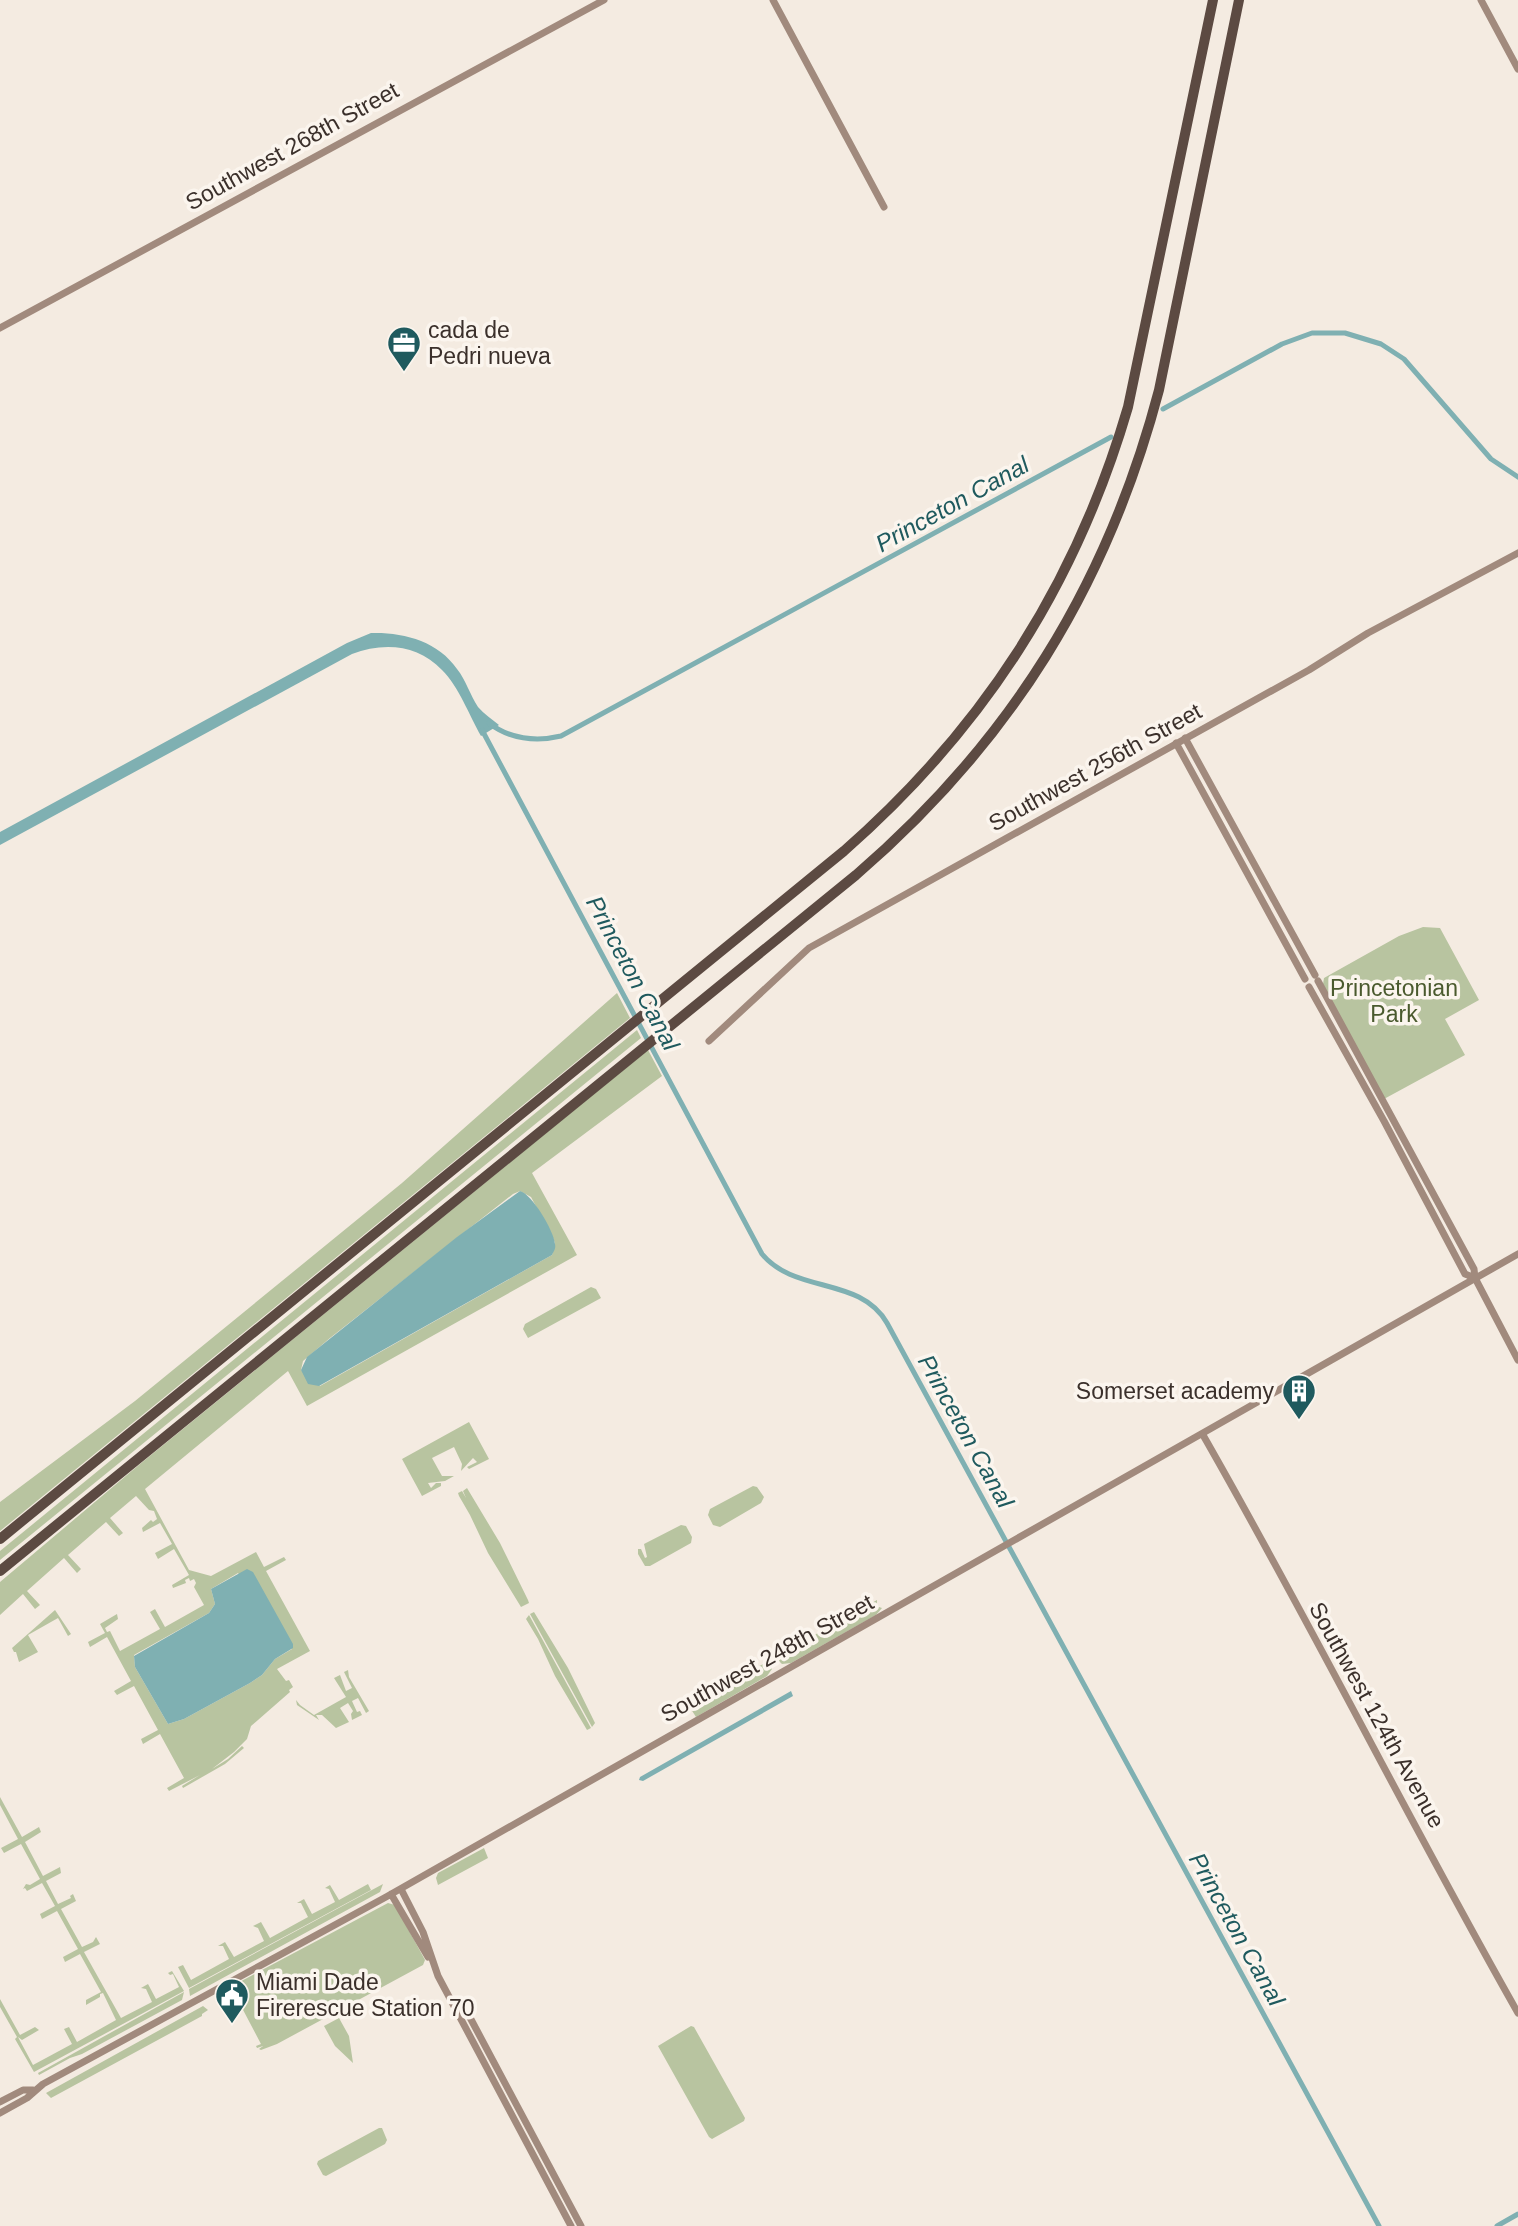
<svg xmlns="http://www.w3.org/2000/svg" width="1518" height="2226" font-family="Arial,sans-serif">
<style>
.green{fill:#b8c4a0;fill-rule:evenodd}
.water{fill:#7fb0b2}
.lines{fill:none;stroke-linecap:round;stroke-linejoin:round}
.canal{stroke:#7fb0b2;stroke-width:5}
.secondary{stroke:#a18a7d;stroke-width:7}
.highway{stroke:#5c4a42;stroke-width:10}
.labels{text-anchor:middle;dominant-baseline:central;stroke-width:7;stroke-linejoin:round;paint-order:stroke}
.street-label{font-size:23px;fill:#3b302b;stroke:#fbf5ee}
.poi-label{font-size:23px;fill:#3b302b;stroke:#fbf5ee;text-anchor:start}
.park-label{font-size:23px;fill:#4a5a2e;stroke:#fbf5ee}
.water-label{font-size:24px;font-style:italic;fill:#1f5a5e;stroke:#fbf5ee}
</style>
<rect width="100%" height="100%" fill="#f4ebe1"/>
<path class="green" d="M1423 927 1440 928 1479 1000 1445 1019 1465 1055 1384 1099 1323 984 1324 978 1399 936Z
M617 993 630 1018 0 1531V1502L135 1401 402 1183Z
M637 1030 641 1038 0 1560V1551Z
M648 1050 662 1076 532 1173 577 1255 307 1406 288 1371 145 1489 189 1570 211 1576 256 1552 264 1567 284 1557 286 1560 266 1571 310 1651 277 1669 286 1681 289 1680 293 1687 289 1690 290 1692 251 1726 247 1739 234 1752 212 1769 228 1759 242 1746 244 1748 225 1764 183 1788 182 1786 200 1775 169 1791 167 1788 184 1778 160 1734 143 1744 141 1739 158 1730 134 1686 117 1695 114 1691 131 1681 107 1637 90 1647 88 1642 105 1633 100 1624 117 1614 118 1619 105 1628 107 1632 110 1631 120 1651 160 1629 150 1612 155 1609 165 1627 204 1605 194 1587 196 1583 194 1579 190 1581 189 1578 185 1580 186 1583 173 1588 172 1585 189 1575 174 1549 158 1559 155 1553 172 1544 160 1523 143 1532 142 1528 151 1520 153 1522 157 1519 154 1511 149 1510 136 1496 110 1518 123 1533 119 1536 106 1522 68 1555 81 1569 77 1573 64 1558 27 1591 40 1605 35 1609 23 1594 0 1615V1582L140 1464ZM520 1191 531 1197 553 1238 555 1243 552 1255 320 1386 301 1370 303 1361 330 1338 513 1194ZM238 1573 292 1649 275 1659 262 1675 250 1683 184 1719 168 1724 135 1667 134 1655 209 1613 215 1604 211 1589Z
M591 1287 596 1289 601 1298 528 1338 523 1329 525 1324Z
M469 1422 489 1459 469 1469 467 1467 477 1462 473 1458 461 1471 462 1464 454 1447 432 1458 442 1476H454L445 1481 428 1483 431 1488 436 1483H441V1486L422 1496 402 1459Z
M753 1486 757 1487 764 1497 761 1503 720 1527 713 1525 708 1515 710 1509Z
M467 1488 500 1543 528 1600 529 1603 521 1607 488 1553 470 1515 459 1496 458 1493 462 1491 466 1498 463 1491Z
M681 1525 686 1526 692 1537 691 1543 650 1566H645L638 1554V1549H641L645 1558 647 1557 644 1544Z
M877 1600V1608L858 1620 879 1607 882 1608 876 1615 791 1663 782 1664 775 1657Z
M55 1610 71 1634 68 1636 58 1618 28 1635 38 1652 19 1662 16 1652H14L12 1648Z
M534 1612 568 1668 595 1723 592 1727 530 1614Z
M529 1615 591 1728 587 1730 555 1676 538 1639 526 1619Z
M770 1660 772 1669 767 1676 696 1717 689 1706Z
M348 1670 349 1677 369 1711 366 1713 358 1698 352 1701 357 1712 360 1711 362 1715 352 1720 351 1714 353 1711 348 1703 340 1708 349 1722 336 1728 322 1715H316L319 1720 297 1705 296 1700 300 1705 314 1715 346 1697 334 1678 340 1675 346 1691 352 1688 344 1672Z
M0 1797 22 1837 39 1827 41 1832 25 1842 43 1876 60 1867 61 1873 46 1881 58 1904 71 1898 70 1896 73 1894 76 1901 61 1909 82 1947 93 1942 96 1937 100 1944 84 1952 121 2018 152 2002 146 1989 141 1988 148 1984 156 1999 179 1987 173 1974 170 1975 168 1973 172 1971 184 1991 34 2072 15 2039 17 2037 0 2007V1999L20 2035 35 2027 39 2030 22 2040 18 2037 33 2065 72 2044 64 2029 69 2027 77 2042 116 2020 103 1993 100 1994V1997L86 2005V2000L101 1992 80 1954 65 1962 63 1957 78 1949 57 1911 42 1919 40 1914 55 1906 42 1883 27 1891 25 1888 23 1889 26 1884 30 1885 40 1879 21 1844 4 1853 1 1848 18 1839 0 1805Z
M484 1848 488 1858 438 1885 436 1878 438 1873Z
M368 1884 371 1890 189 1988 178 1967 183 1965 191 1980 229 1959 223 1946H218L225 1942 234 1957 264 1941 258 1928 253 1926 261 1922 270 1938 308 1917 301 1903H297L304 1899 312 1914 335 1902 329 1889 325 1888 330 1885 339 1900Z
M383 1884 380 1892 190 1996 189 1989Z
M388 1903 395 1905 425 1960 423 1965 277 2044 261 2050 259 2049 263 2046 257 2048 256 2046 261 2044 241 2006 236 2009 235 2006 239 2004 236 1999H231L236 1996 230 1998 232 1986Z
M184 1992 182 2000 82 2054 70 2058 39 2075 38 2073Z
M203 2006 208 2010 202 2014V2016L51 2098 46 2093Z
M339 2018 349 2036 353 2063 335 2046 324 2026Z
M691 2026 694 2027 745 2118 744 2121 712 2139 709 2137 658 2046Z
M379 2128H382L387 2140 385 2144 326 2176 323 2175 317 2164 318 2161Z"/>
<path class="water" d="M371 633C403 632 438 641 457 669 466 680 470 695 478 707 484 714 492 719 499 725L481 736C469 715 459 687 442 670 418 644 383 642 352 654L0 845V832L347 643Z
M520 1191C532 1194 554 1231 555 1244 556 1249 554 1250 552 1255L319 1386 308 1384 301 1370 307 1357 457 1237Z
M247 1569 253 1572 293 1644V1648L275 1659 262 1675 250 1683 184 1719 168 1724 135 1667 134 1656 209 1613 215 1604 211 1589Z
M791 1691 793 1696 643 1781 639 1780 640 1777Z"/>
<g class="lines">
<path class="canal" d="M1163 409 1282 344 1312 333H1345L1381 344 1404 359 1491 459 1518 477
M489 723C509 739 536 742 561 736L1111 437
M482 730 762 1254C795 1294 860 1276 887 1323L1379 2226
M1497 2226 1518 2214"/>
<path class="secondary" d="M773 0 884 207
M1481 0 1518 69
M0 328 604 0
M1185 738 1315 975
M1176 743 1305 979
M1318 981 1474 1269 1475 1278 1518 1360
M1309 987 1384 1121 1465 1274 1475 1278
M709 1041 809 948 1309 670 1368 633 1518 553
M1203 1435C1312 1625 1410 1823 1518 2013
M401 1889 423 1932 438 1976 571 2226
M391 1894 428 1957
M466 2010 581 2226
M0 2102 23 2090H33
M0 2113 27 2098 43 2084 386 1897 1518 1254"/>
<path class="highway" d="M0 1539 844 851C984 728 1076 585 1128 407L1213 0
M0 1571 856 875C1010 742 1107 587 1159 390L1239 0"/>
</g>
<defs>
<g id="office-pin" transform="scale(1.75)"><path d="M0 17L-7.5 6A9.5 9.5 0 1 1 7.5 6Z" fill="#1f5a5e" stroke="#fbf5ee"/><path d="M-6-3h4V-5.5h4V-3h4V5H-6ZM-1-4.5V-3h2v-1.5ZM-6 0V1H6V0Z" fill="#fff"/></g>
<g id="building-pin" transform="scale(1.75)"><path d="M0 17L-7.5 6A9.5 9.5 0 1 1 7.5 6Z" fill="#1f5a5e" stroke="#fbf5ee"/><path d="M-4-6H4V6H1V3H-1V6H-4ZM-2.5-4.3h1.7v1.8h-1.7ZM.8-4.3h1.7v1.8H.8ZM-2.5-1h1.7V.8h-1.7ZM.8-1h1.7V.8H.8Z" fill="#fff"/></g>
<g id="civic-pin" transform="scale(1.75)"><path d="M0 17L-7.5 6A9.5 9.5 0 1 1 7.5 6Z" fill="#1f5a5e" stroke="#fbf5ee"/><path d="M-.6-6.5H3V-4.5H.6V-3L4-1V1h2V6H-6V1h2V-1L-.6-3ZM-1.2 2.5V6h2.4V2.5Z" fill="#fff"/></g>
</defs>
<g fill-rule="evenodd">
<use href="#office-pin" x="404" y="343"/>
<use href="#building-pin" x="1299" y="1391"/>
<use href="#civic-pin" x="232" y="1995"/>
</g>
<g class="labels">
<g class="street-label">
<text transform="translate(292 146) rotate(-29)">Southwest 268th Street</text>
<text transform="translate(1095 767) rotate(-29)">Southwest 256th Street</text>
<text transform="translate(767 1658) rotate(-29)">Southwest 248th Street</text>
<text transform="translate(1377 1715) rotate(61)">Southwest 124th Avenue</text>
</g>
<g class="poi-label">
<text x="428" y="330">cada de<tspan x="428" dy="26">Pedri nueva</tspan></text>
<text x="1274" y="1391" text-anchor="end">Somerset academy</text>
<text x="256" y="1982">Miami Dade<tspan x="256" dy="26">Firerescue Station 70</tspan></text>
</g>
<g class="park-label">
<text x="1394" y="988">Princetonian<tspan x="1394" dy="26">Park</tspan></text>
</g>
<g class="water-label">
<text transform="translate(952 504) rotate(-29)">Princeton Canal</text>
<text transform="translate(633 973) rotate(62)">Princeton Canal</text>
<text transform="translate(966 1431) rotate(61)">Princeton Canal</text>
<text transform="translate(1237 1929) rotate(61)">Princeton Canal</text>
</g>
</g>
</svg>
